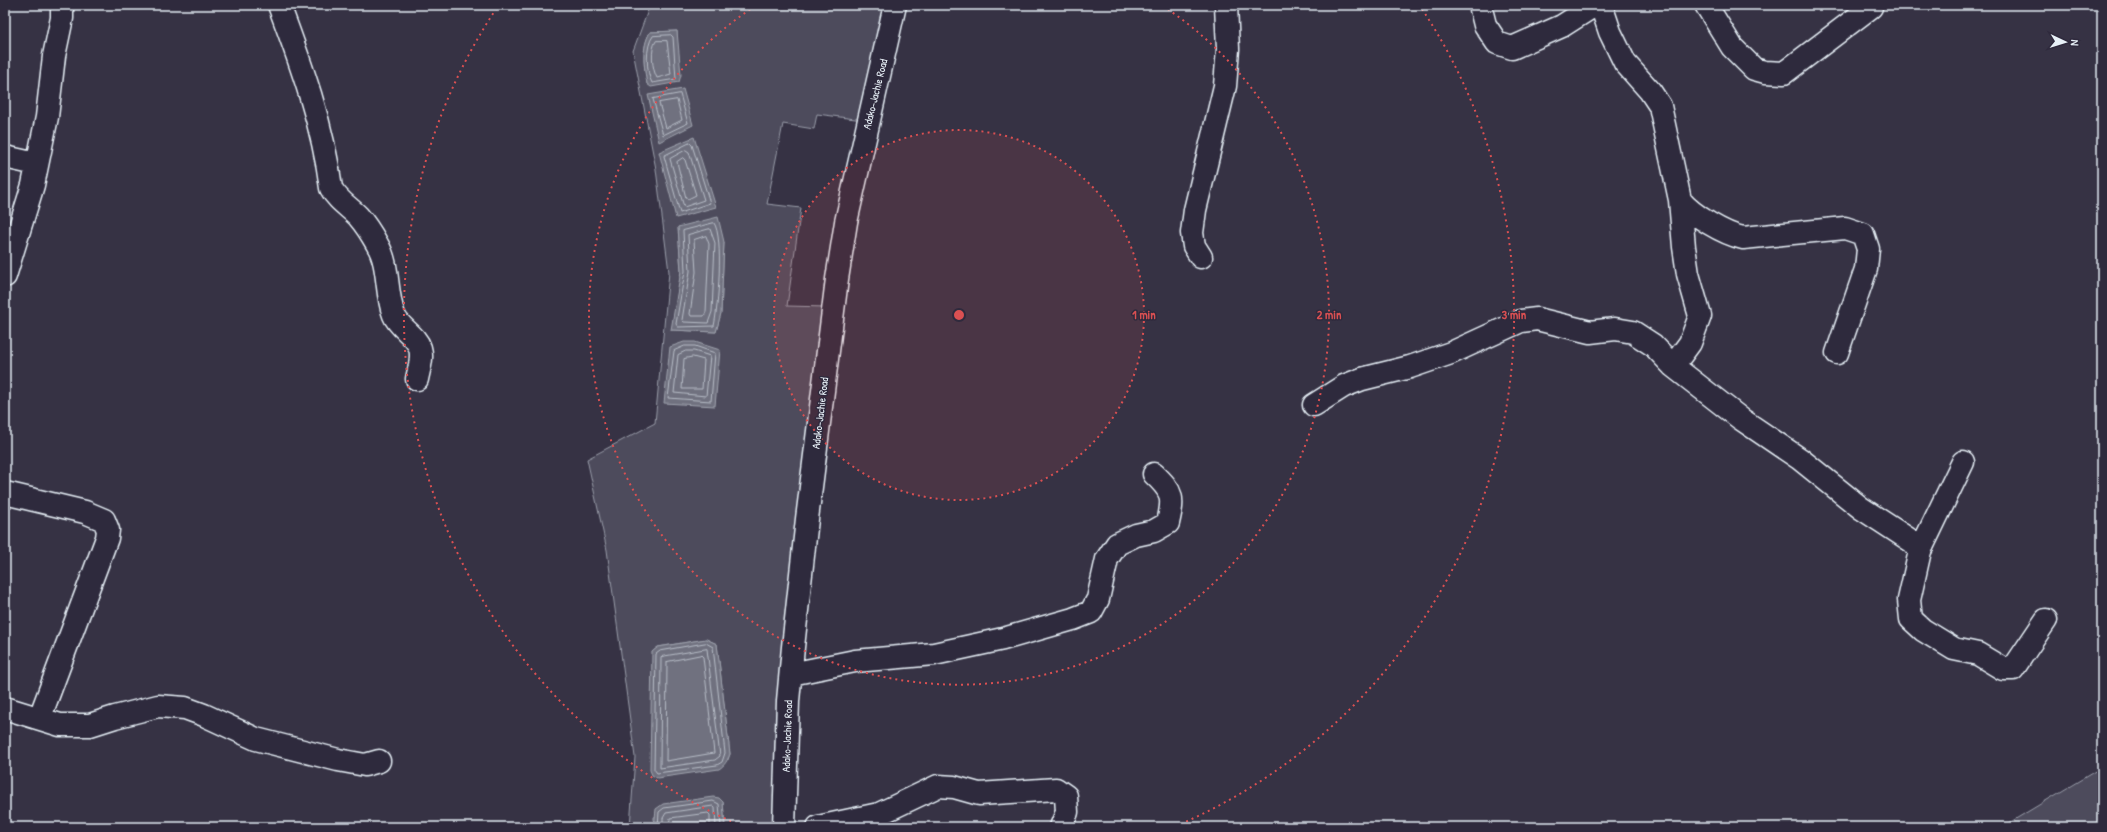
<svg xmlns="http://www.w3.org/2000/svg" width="2107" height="832" font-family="'Patrick Hand',sans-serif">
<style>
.green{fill:#4d4b5c;stroke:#9a9eaa;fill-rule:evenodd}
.water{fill:#70717f;stroke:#a0a4af}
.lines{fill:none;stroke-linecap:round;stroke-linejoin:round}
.shore{stroke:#b8bec8;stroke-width:1}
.minor-casing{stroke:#e8f1f8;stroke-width:25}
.minor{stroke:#2f2a3d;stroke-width:22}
.ring{fill:none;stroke:#da5052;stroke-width:2;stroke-dasharray:2 4}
.labels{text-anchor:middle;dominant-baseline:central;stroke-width:3;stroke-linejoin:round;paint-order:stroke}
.street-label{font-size:11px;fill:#e8f1f8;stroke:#2f2a3d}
.centre{fill:#da5052;stroke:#2f2a3d;stroke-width:2}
.ring-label{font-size:12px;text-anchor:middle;font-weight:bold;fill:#da5052;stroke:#2f2a3d;stroke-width:3;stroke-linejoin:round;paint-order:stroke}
</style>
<rect width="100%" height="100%" fill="#363244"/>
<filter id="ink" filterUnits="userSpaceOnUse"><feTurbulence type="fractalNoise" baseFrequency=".025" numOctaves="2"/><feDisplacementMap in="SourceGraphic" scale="8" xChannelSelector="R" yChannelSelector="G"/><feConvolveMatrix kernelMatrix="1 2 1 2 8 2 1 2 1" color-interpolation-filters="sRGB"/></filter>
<g filter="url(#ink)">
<path class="green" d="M650 5H889L863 120 817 114 814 129 783 124 767 204 801 208 787 306 826 307 777 827H725L723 802 654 817V827H630L635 757 607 550 587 459 655 423 669 272 656 169 633 51ZM677 31 678 54 647 84C644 66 641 49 650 32ZM678 227 724 242 721 313 716 332 672 330 681 271ZM706 639 717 644 730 754 728 760 652 652 658 647Z
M2102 767V827H2003L2004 826Z"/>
<path class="water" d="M677 31 681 75 679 82 651 87 647 84C644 65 641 49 650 32Z
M683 89 693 125 659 142 648 95Z
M694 137 716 207 676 218 659 152Z
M718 217 724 242 721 313 716 332 671 330 681 271 678 227Z
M684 342H695L720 350 715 406 664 403 670 347Z
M706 639 717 644 730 754C727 761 725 765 719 769L657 778 652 775 650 770 652 652 658 647Z
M713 797 719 798 723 802 725 827H654L656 809 663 804Z"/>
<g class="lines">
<path class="shore" d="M671 35 673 37 676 79 652 83C646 72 645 46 653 36Z
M667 41 671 74 657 78C652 69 650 49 656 41Z
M680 94 688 123 663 135 653 99Z
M677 100 682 120 666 128 659 103Z
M690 143 692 145 710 203 680 213 664 156Z
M686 150 689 152 704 200 684 207 670 159Z
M683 158 685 160 696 195 688 199 686 198 677 162Z
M714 223C724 237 718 308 714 326L678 327 676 324 685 271 683 231Z
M710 229 715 243 712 312 708 323 684 322 682 320 690 271 688 235Z
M706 236 709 244 706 312 704 316H691L690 314 696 272 694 240Z
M685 346H695L715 353 711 401 668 398 674 351Z
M686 351H694L710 356 706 396 674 393 678 355Z
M693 357 704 360 702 389H682L684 359Z
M706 643 713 647 725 753 722 762 717 765 657 773 654 769 656 654 660 651Z
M707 649 720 756 715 760 660 768 661 657Z
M701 655 703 657 714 753 666 761 667 662Z
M658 827 659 812 664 808 713 801 719 804 721 827
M663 827V818L666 813 713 806 715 808 716 827
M669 827 670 818 708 813 710 815V827"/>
<g class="minor-casing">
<path id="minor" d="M279 5C301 64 323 125 331 188 337 200 349 207 358 216 365 224 372 235 377 244 390 265 385 292 394 315 399 328 416 335 420 348 423 358 419 369 417 379
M1480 5 1485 25 1497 43 1512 48 1562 26 1595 5
M1601 5 1610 32 1625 63 1650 91 1660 106 1680 200C1692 215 1724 234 1743 238L1845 228 1863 234 1868 249 1866 269 1837 353
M1706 5 1732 47 1754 69 1765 72 1784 73 1871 7
M5 157 36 164
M1201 257 1194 246 1192 233 1195 210 1225 86 1228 49 1226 5
M5 276 33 185 47 117 54 56 62 18V5
M1673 366 1690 343 1700 316 1688 274 1684 247 1680 200
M1314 405 1344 386 1362 379 1410 367 1451 353 1521 321 1537 319 1590 332 1615 329 1633 332 1653 345 1673 366 1741 419 1800 459 1861 508 1913 542 1920 551 1909 600 1911 619 1923 630 1954 649 1978 654 2003 669H2013L2046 620
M5 493 85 512 104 520 108 530 107 538 40 717
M1920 551 1963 462
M791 674 855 661 934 654 1003 639 1073 619 1091 612 1098 599 1107 559 1117 544 1136 535 1154 531 1168 523C1174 497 1173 492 1154 474
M5 708 60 725H90L115 717 158 706 185 708 204 715 256 739 338 760 365 765 379 761
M784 827 788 701 793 647 807 519 837 279 846 222 895 5
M818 827 879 814 938 786 954 787 979 794 1056 789 1066 796 1067 812 1061 827"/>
</g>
<use href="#minor" class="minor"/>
</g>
</g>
<circle cx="959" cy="315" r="185" fill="#da5052" fill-opacity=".12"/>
<g class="ring">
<circle cx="959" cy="315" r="185"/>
<path d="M1163 6A370 370 0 1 1 755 6"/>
<path d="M742 826A555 555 0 0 1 496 9M1422 9A555 555 0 0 1 1176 826"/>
</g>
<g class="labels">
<g class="street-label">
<text transform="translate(875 94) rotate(-76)">Adako-Jachie Road</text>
<text transform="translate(820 413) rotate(-83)">Adako-Jachie Road</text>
<text transform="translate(787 736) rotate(-88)">Adako-Jachie Road</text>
</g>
</g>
<circle cx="959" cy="315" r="6" class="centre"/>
<g class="ring-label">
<text x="1144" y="319">1 min</text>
<text x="1329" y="319">2 min</text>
<text x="1514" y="319">3 min</text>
</g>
<rect width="2107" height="832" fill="none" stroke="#2f2a3d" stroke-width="20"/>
<rect x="10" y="10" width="2087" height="812" fill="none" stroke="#e8f1f8" stroke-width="1.5" filter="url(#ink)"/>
<g transform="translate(2065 42) rotate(94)" stroke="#2f2a3d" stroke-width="3" paint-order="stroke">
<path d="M0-3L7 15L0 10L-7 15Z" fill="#e8f1f8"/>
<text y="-6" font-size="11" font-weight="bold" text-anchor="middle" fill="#e8f1f8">N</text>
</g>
</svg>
